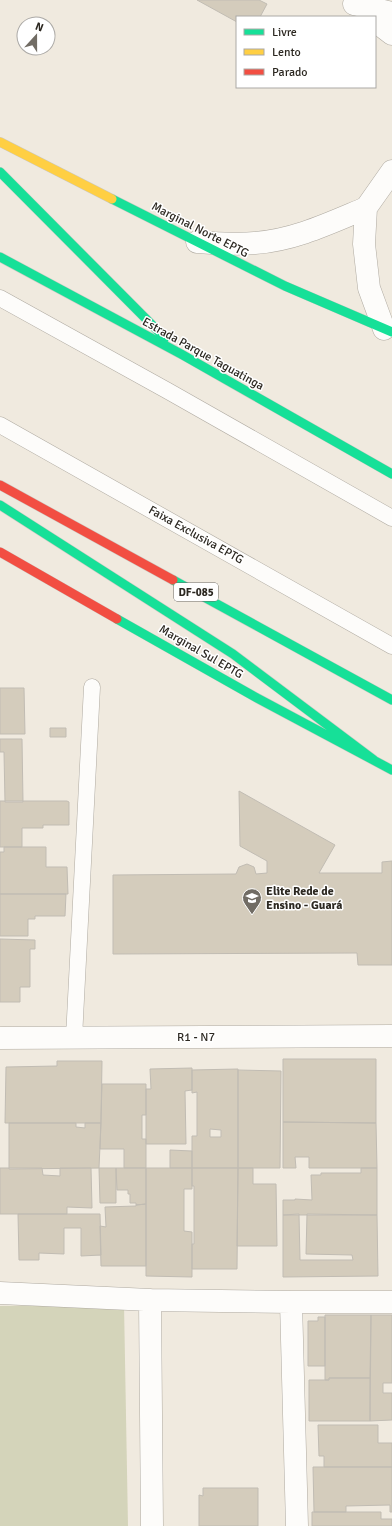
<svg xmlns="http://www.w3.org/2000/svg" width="392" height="1526" font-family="Signika,sans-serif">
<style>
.green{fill:#d4d4ba}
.building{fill:#d4ccbc;stroke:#c1bcb3;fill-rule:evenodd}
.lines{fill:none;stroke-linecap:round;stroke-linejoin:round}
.lane-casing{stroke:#afaaa1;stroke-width:17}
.street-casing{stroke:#afaaa1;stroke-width:23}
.fast-casing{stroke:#cbc9c3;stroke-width:10}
.slow-casing{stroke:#cbc9c3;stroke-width:10}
.jam-casing{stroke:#cbc9c3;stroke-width:10}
.lane{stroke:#fdfcfa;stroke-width:16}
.street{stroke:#fdfcfa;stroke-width:22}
.fast{stroke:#16e098;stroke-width:9}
.slow{stroke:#ffcf43;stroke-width:9}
.jam{stroke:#f24e42;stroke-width:9}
.labels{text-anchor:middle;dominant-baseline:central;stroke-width:3;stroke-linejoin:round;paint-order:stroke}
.shield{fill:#fff;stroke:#6b6864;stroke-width:1}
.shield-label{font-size:11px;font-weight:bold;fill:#2c2821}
.street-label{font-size:12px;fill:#2c2821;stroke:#fff}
.poi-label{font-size:12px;font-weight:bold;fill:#2c2821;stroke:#fff;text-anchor:start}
</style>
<rect width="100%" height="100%" fill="#f0eadf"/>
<path class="green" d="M124 1304 128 1526H0V1306Z"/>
<path class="building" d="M197 0H259L267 4 260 17H237V22Z
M0 688H24L25 734H0Z
M50 728H66V737H50Z
M0 739H22L23 802H5L4 752H0Z
M239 791 335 845 319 873H382V862L392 861V965H358L357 953 113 954V875L236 874 239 867 247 864 254 867 256 874 267 873V861L240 846Z
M0 801H67L69 802V825H43V828H22V847H0Z
M4 847H46V867H67L68 894H0V852H4Z
M0 894H66L65 916H35V919H28V936H0Z
M0 939 35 940V949H30V987H20V1002H0Z
M283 1059H376V1123L283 1122Z
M57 1061H102L101 1123H5L6 1067 57 1066Z
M192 1068V1090L185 1091 186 1144H146V1089H151L150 1069Z
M238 1069V1168H192V1136H197V1092L192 1093V1070ZM210 1129 221 1130V1137H210Z
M238 1070 281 1071 280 1168H238Z
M102 1084H146V1115H142V1139H146V1168H124V1149H100Z
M283 1122 376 1123 377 1168H309V1157H295L296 1168H283Z
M9 1123H76V1127L85 1128V1123H101L99 1168 9 1169Z
M170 1150 192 1151V1168H170Z
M0 1168H42L43 1175 60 1176V1168H91L92 1208 67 1207V1214H0Z
M99 1168H116V1203H100Z
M116 1168H146V1204L136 1205V1203H130V1194H128V1190H117Z
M146 1168H192V1189H184V1231L192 1232V1277L146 1276Z
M192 1168H238L237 1269H192V1244H194V1186H192Z
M238 1168H253V1184H276L277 1246H237Z
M361 1168H377V1215H283V1200H295V1199L312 1200 311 1175H321V1173H361Z
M146 1204V1266H101L100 1226 106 1227 105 1207 136 1206V1205Z
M18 1214H100L101 1255 81 1256V1228H64V1254L39 1253V1260H19Z
M299 1214 300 1260H353L352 1255 306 1254 307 1214 377 1215 378 1276 283 1277V1215Z
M325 1315H371L370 1378H329V1380H325Z
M371 1315H392V1383H383V1393H392V1420L370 1421Z
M318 1317H325V1366H308V1321H318Z
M329 1378H370V1421H309V1380H329Z
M318 1425H378V1443H392V1467H324V1456H319Z
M313 1467H392V1512H390V1505L346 1506V1512H314Z
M203 1488H258V1526H199V1495L203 1496Z
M312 1512H381V1519H392V1526H312Z"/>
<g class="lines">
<g class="lane-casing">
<path id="lane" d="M0 298 168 391 392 518
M0 425 392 646
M74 1038 92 687"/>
</g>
<g class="street-casing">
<path id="street" d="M354 4 392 13
M375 21 392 34
M197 242C216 243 236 245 255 243 295 240 330 223 366 208
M384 329 369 288 364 244 366 208 392 171
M0 1038 392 1036
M0 1293 150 1300
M291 1302 297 1526
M152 1526 150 1300 291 1302H392"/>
</g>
<g class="fast-casing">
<path id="fast" d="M0 172 165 338
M112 199 285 286 392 332
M0 257 181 354 392 474
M0 505 233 654 374 760
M173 580 392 700
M117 619 257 698 392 770"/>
</g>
<g class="slow-casing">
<path id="slow" d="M0 142 112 199"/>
</g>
<g class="jam-casing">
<path id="jam" d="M0 485 173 580
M0 552 117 619"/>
</g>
<use href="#lane" class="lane"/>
<use href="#street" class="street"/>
<use href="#fast" class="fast"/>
<use href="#slow" class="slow"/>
<use href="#jam" class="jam"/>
</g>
<defs>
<g id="university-pin" transform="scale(1)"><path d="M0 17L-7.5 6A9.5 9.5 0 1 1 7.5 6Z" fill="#716c64" stroke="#fff"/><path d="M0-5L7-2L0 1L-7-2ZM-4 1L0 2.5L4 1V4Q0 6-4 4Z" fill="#fff"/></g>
</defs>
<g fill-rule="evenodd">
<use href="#university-pin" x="252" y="898"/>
</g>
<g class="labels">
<rect class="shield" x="174" y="583" width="44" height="18" rx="3"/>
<g class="shield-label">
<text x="196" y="592">DF-085</text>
</g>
<g class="street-label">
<text transform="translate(200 230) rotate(27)">Marginal Norte EPTG</text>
<text transform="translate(203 354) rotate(29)">Estrada Parque Taguatinga</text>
<text transform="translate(196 535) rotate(29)">Faixa Exclusiva EPTG</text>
<text transform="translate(201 652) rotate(30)">Marginal Sul EPTG</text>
<text x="196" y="1037">R1 - N7</text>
</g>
<g class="poi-label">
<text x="266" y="891">Elite Rede de<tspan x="266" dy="14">Ensino - Guará</tspan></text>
</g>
</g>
<rect x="236" y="16" width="140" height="72" fill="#ffffff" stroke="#aba9a6"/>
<rect x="244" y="29" width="20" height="6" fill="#16e098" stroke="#aba9a6"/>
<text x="272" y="36" font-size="12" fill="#2c2821">Livre</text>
<rect x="244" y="49" width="20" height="6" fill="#ffcf43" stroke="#aba9a6"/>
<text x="272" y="56" font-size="12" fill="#2c2821">Lento</text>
<rect x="244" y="69" width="20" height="6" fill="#f24e42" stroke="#aba9a6"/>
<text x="272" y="76" font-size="12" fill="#2c2821">Parado</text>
<g transform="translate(36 36) rotate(21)"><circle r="19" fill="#ffffff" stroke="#aba9a6"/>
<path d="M0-3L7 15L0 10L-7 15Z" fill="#716c64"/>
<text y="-6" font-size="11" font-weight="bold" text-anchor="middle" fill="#2c2821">N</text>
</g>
</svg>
